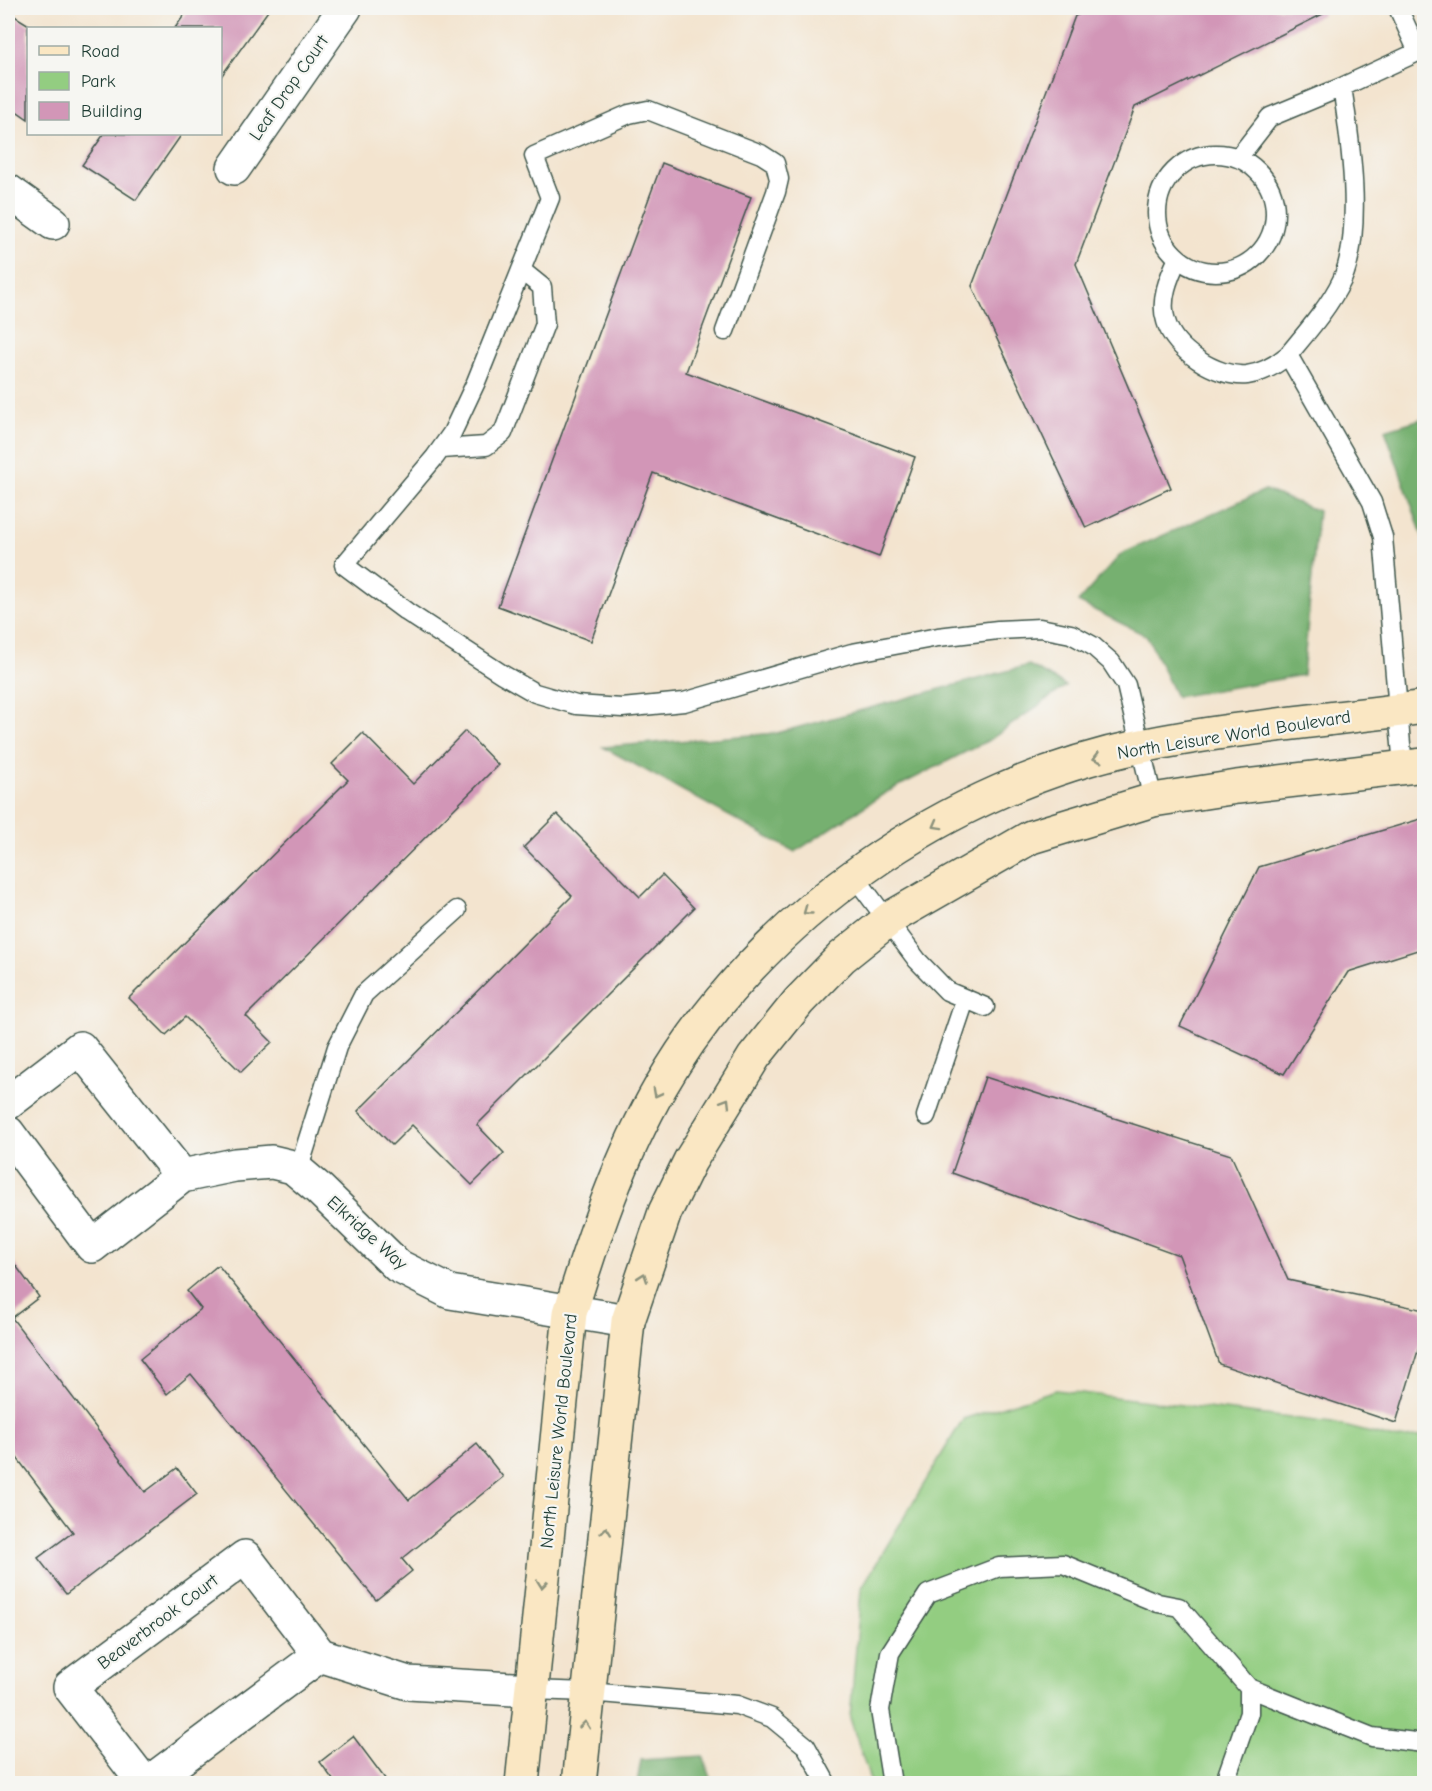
<svg xmlns="http://www.w3.org/2000/svg" width="1432" height="1791" font-family="'Comic Neue',sans-serif">
<style>
.green{fill:#93cd81;stroke:#59855a;stroke-width:1.5}
.forest{fill:#76b06f;stroke:#4a7652;stroke-width:1.5}
.building{fill:#d296b7}
.lines{fill:none;stroke-linecap:round;stroke-linejoin:round}
.lane-casing{stroke:#3f564b;stroke-width:21}
.street-casing{stroke:#3f564b;stroke-width:36}
.secondary-casing{stroke:#3f564b;stroke-width:36}
.lane{stroke:#fff;stroke-width:18}
.street{stroke:#fff;stroke-width:33}
.secondary{stroke:#fae7c3;stroke-width:33}
.oneway{stroke:#8c927c}
.labels{text-anchor:middle;dominant-baseline:central;stroke-width:4.5;stroke-linejoin:round;paint-order:stroke}
.street-label{font-size:18px;fill:#1f3d34;stroke:#f6f6f2}
</style>
<rect width="100%" height="100%" fill="#f6f6f2"/>
<filter id="ink" filterUnits="userSpaceOnUse"><feTurbulence type="fractalNoise" baseFrequency=".0167" numOctaves="2"/><feDisplacementMap in="SourceGraphic" scale="12" xChannelSelector="R" yChannelSelector="G"/><feConvolveMatrix kernelMatrix="1 2 1 2 8 2 1 2 1" color-interpolation-filters="sRGB"/></filter>
<filter id="wash" filterUnits="userSpaceOnUse"><feTurbulence type="fractalNoise" baseFrequency=".008" numOctaves="4" result="noise"/><feDisplacementMap in="SourceGraphic" scale="24" xChannelSelector="R" yChannelSelector="G"/><feGaussianBlur stdDeviation="1.35" result="paint"/><feColorMatrix in="noise" values="0 0 0 0 0 0 0 0 0 0 0 0 0 0 0 0 0 1.4 0 .05"/><feComposite in="paint" operator="in"/></filter>
<g filter="url(#wash)">
<rect width="100%" height="100%" fill="#f3e4cf"/>
<path class="green" d="M1056 1390 1332 1423 1395 1439 1424 1436V1783H871L850 1718 861 1589 963 1419Z"/>
<path class="forest" d="M1424 418V540L1385 430Z
M1265 490 1318 511 1303 675 1176 697 1147 636 1078 602 1121 554Z
M1029 665 1066 686 991 739 885 793 795 852 603 747 777 733Z
M703 1756 713 1783H637L641 1760Z"/>
<g id="blocks">
<path class="building" d="M189 8H270L220 78V28H175Z
M1094 8H1319L1323 14 1135 107 1076 264 1171 488 1086 528 972 286 1075 16Z
M8 12 34 28H28V119L8 105Z
M104 134H182L136 200 82 165Z
M662 163 751 197 686 372 915 457 879 557 653 473 591 641 498 606Z
M465 731 498 765 246 1016 272 1042 241 1072 185 1017 166 1035 129 998 348 780 332 764 363 733 413 784Z
M557 814 640 897 662 875 694 908 477 1125 504 1153 472 1185 412 1125 392 1145 358 1111 572 896 524 847Z
M1424 818V948L1348 972 1284 1074 1180 1026 1259 867Z
M985 1077 1231 1155 1288 1280 1424 1310V1331L1396 1423 1219 1364 1179 1255 952 1173Z
M8 1255 39 1297 12 1318 145 1492 177 1468 197 1494 66 1594 38 1558 73 1532 8 1446Z
M218 1265 409 1500 477 1444 503 1477 402 1559 412 1571 376 1600 191 1374 167 1394 140 1359 201 1309 187 1291Z
M353 1736 389 1784H336L320 1762Z"/>
</g>
</g>
<g filter="url(#ink)">
<use href="#blocks" fill-opacity="0" stroke="#3f564b" stroke-width="1.5"/>
<g class="lines">
<g class="lane-casing">
<path id="lane" d="M1398 8 1418 52
M1157 213a59 59 0 1 1 118 0a59 59 0 1 1-118 0Z
M1238 158 1270 117 1342 87
M1178 258C1169 277 1159 300 1166 321 1174 350 1217 378 1247 375 1263 373 1276 365 1288 355
M725 331 776 192 779 179 775 163 761 154 648 110 629 114 534 156 550 198 476 382 452 433 435 457 344 565 407 612 502 674 535 693 576 705 622 708 684 702 852 653 938 637 998 630 1040 628 1071 634 1093 646 1111 662 1126 685 1153 800
M441 449 486 446 503 433 545 324 542 287 521 270
M1403 767 1383 537 1372 502 1288 355C1307 332 1329 307 1342 280 1364 231 1350 138 1342 87L1424 49
M855 877 917 960 947 991 985 1007
M926 1116 965 1000
M298 1171 337 1047 364 994 457 910
M531 1690 589 1692 737 1705 772 1718 806 1746 827 1784
M892 1784 880 1710 890 1653 928 1594 999 1567 1063 1564 1158 1603 1179 1607 1249 1688 1372 1737 1424 1743
M1224 1784 1249 1713V1688"/>
</g>
<g class="street-casing">
<path id="street" d="M234 168 345 8
M8 191 53 223
M8 1103 80 1048 182 1176
M8 1133 92 1246 182 1176 235 1165 272 1162 293 1167 319 1189 398 1266 450 1292 628 1321
M145 1784 70 1687 245 1557 320 1655
M147 1784 320 1655 408 1683 531 1690"/>
</g>
<g class="secondary-casing">
<path id="secondary" d="M522 1784 570 1313C594 1235 620 1157 661 1086 758 917 951 784 1142 746 1235 727 1331 720 1424 707
M579 1784 628 1321 665 1212 690 1161 754 1057 799 1001 842 957 892 917 1031 837 1153 800 1237 787 1424 765"/>
</g>
<use href="#lane" class="lane"/>
<use href="#street" class="street"/>
<use href="#secondary" class="secondary"/>
</g>
<defs><path id="oneway-chevron" d="M-2-3.5L2.5 0L-2 3.5" fill="none" stroke-width="1.6" stroke-linecap="round" stroke-linejoin="round" transform="scale(1.5)"/></defs>
<g class="oneway">
<use href="#oneway-chevron" transform="translate(1097 758) rotate(165)"/>
<use href="#oneway-chevron" transform="translate(937 825) rotate(151)"/>
<use href="#oneway-chevron" transform="translate(807 911) rotate(144)"/>
<use href="#oneway-chevron" transform="translate(657 1093) rotate(118)"/>
<use href="#oneway-chevron" transform="translate(726 1102) rotate(-59)"/>
<use href="#oneway-chevron" transform="translate(643 1277) rotate(-71)"/>
<use href="#oneway-chevron" transform="translate(606 1531) rotate(-84)"/>
<use href="#oneway-chevron" transform="translate(542 1584) rotate(96)"/>
<use href="#oneway-chevron" transform="translate(585 1725) rotate(-84)"/>
</g>
</g>
<g class="labels">
<g class="street-label">
<text transform="translate(289 88) rotate(-55)">Leaf Drop Court</text>
<text transform="translate(1234 735) rotate(-9)">North Leisure World Boulevard</text>
<text transform="translate(367 1233) rotate(42)">Elkridge Way</text>
<text transform="translate(559 1431) rotate(-84)">North Leisure World Boulevard</text>
<text transform="translate(158 1622) rotate(-37)">Beaverbrook Court</text>
</g>
</g>
<rect width="1432" height="1791" fill="none" stroke="#f6f6f2" stroke-width="30"/>
<rect x="27" y="27" width="195" height="108" fill="#f6f6f2" stroke="#a0aca6" stroke-width="1.5"/>
<rect x="39" y="46" width="30" height="9" fill="#fae7c3" stroke="#a0aca6" stroke-width="1.5"/>
<text x="81" y="57" font-size="18" fill="#1f3d34">Road</text>
<rect x="39" y="72" width="30" height="18" fill="#93cd81" stroke="#a0aca6" stroke-width="1.5"/>
<text x="81" y="87" font-size="18" fill="#1f3d34">Park</text>
<rect x="39" y="102" width="30" height="18" fill="#d296b7" stroke="#a0aca6" stroke-width="1.5"/>
<text x="81" y="117" font-size="18" fill="#1f3d34">Building</text>
</svg>
